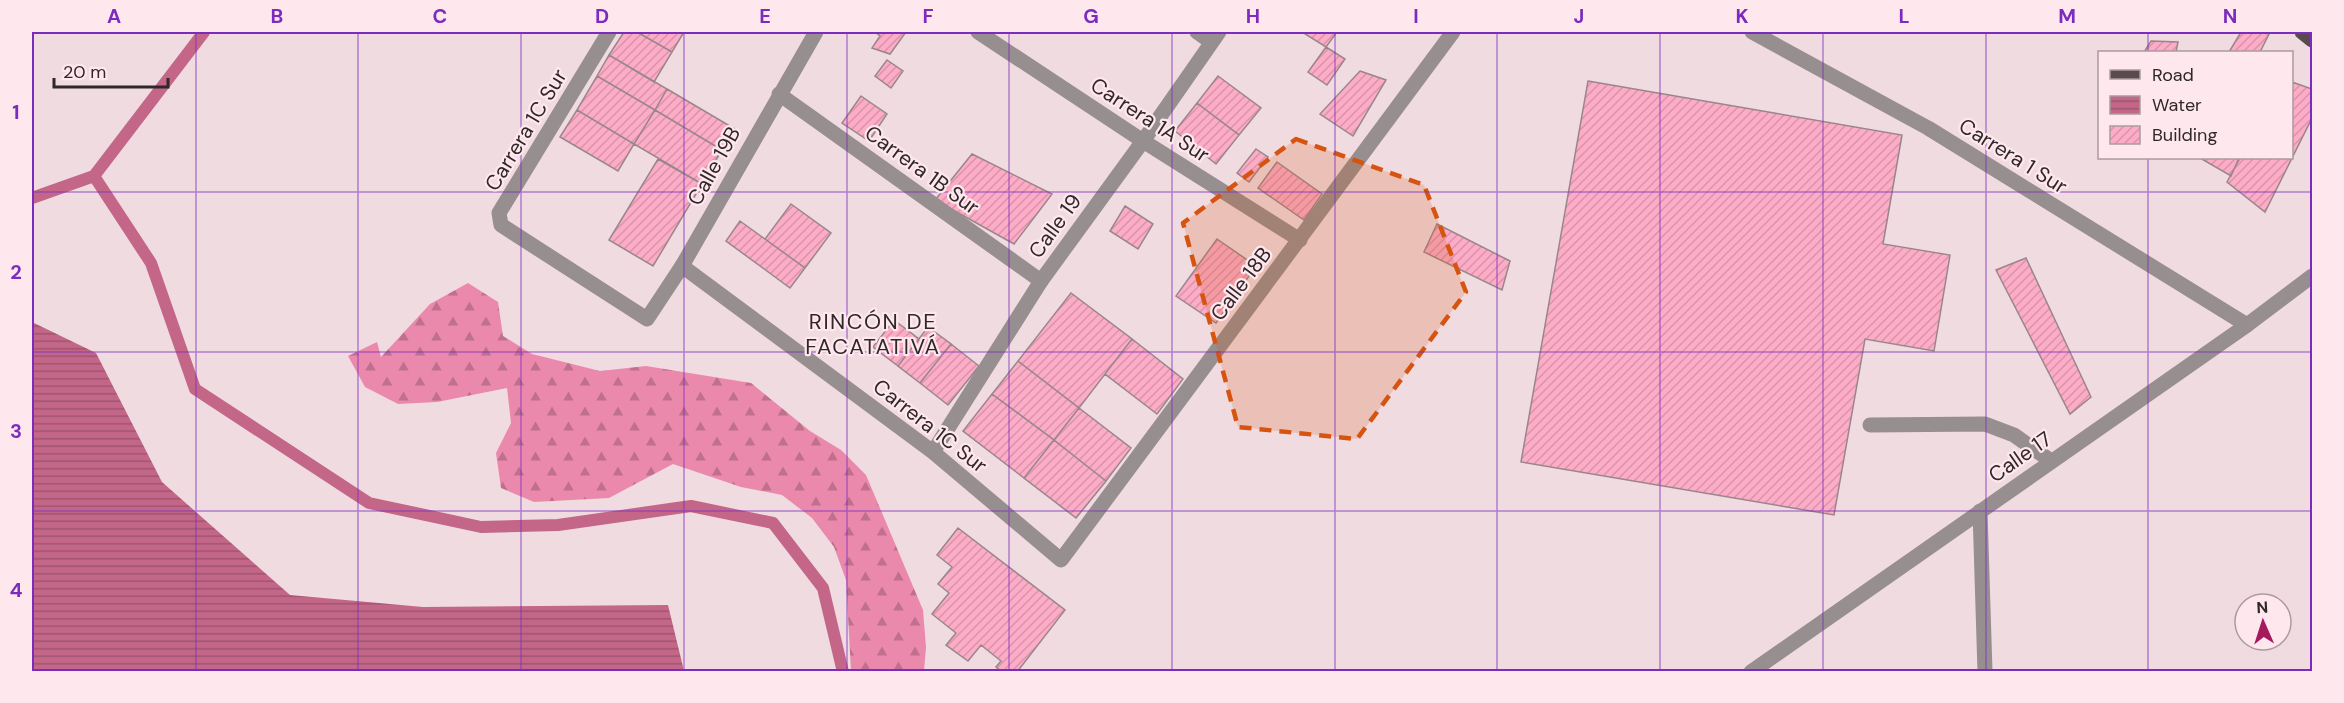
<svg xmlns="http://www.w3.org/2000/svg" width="2344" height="703" font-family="'DM Sans',sans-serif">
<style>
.forest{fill:url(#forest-firs)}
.water{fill:url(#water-rules)}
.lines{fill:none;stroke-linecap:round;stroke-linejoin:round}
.stream{stroke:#c36688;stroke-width:12}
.building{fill:url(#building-hatch);stroke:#99868b;stroke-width:1.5}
.lane{stroke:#978e90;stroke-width:15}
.street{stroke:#978e90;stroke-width:15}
.primary{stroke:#594a4f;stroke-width:15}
.marked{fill:#d6540f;fill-opacity:0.2;stroke:#d6540f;stroke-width:4.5;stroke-dasharray:12 8;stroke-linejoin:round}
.grid{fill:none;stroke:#7b2cbf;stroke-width:1.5;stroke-opacity:0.55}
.labels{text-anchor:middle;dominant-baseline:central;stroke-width:4.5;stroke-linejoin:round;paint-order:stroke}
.street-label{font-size:21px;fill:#2f2729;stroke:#fee8ee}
.neighbourhood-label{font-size:22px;letter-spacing:1.5px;fill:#2f2729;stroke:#fee8ee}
.neatline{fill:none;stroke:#7b2cbf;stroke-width:2}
.grid-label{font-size:20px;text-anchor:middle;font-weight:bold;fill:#7b2cbf}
</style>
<defs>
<pattern id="forest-firs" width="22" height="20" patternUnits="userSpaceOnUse" patternTransform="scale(1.5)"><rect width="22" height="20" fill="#eb89ac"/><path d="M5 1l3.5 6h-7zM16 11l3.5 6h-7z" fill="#bf708c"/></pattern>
<pattern id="water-rules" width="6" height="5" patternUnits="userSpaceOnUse" patternTransform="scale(1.5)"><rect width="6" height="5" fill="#c36688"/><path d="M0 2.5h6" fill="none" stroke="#9f546f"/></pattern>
<pattern id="building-hatch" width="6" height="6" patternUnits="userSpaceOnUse" patternTransform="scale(1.5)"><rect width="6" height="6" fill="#fdacc7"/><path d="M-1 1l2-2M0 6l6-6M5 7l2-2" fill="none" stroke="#d994ab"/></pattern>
</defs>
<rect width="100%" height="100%" fill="#f0dbe1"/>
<path class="forest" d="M468 283 498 302 503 336 532 354 600 371 646 366 751 383 810 431 841 450 866 475 923 610 926 647 924 671H851L846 580 834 547 812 518 782 495 741 487 673 464 609 498 534 502 501 488 496 453 511 423 507 388 437 402 398 404 365 387 348 356 377 342 381 357 430 304Z"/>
<path class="water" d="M32 322 96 353 162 482 290 595 423 607 668 605 684 671H32Z"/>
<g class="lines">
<path class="stream" d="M204 32 94 176 151 263 195 389 369 503 481 527 558 525 691 506 773 523 823 588 843 672
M32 198 94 176"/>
</g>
<path class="building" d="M624 32H637L672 52 654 82 609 55Z
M637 32H684L672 52Z
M875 32H906L890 54 872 48 880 36Z
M1302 32H1337L1326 47Z
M2241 32H2257L2269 34 2260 52H2229Z
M2151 41 2178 42 2176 52H2144Z
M1326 47 1345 59 1327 85 1308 72Z
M609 55 667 89 655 110 597 76Z
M887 60 903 71 891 88 875 76Z
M1360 71 1386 80 1353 136 1320 114Z
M597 76 655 110 634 144 577 110Z
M1218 76 1261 108 1239 135 1197 103Z
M1588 81 1902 135 1883 244 1950 255 1934 351 1865 339 1834 515 1521 462Z
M2292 82 2312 89V118L2265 212 2227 182 2240 158H2292Z
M667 89 735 129 722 150 655 110Z
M861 96 887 114 869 141 842 123Z
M1197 103 1239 135 1216 164 1175 131Z
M577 110 634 144 618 171 560 137Z
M655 110 722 150 702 184 634 144Z
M1256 149 1268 157 1249 182 1237 173Z
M972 154 1052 194 1014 244 935 200Z
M2200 158H2239L2231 176Z
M658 159 702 184 653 266 609 240Z
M1277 162 1322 194 1304 220 1258 188Z
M791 204 831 233 805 268 765 239Z
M1125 206 1153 224 1138 249 1110 231Z
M740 221 805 268 790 288 726 241Z
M1437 224 1510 261 1502 290 1424 252Z
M1217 239 1256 266 1216 323 1176 296Z
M2026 258 2091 397 2070 414 1996 270Z
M1071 293 1132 339 1079 408 1018 361Z
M894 320 919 339 898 366 873 347Z
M928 327 951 344 920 383 898 366Z
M1132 339 1183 379 1157 414 1105 374Z
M951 344 979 366 948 405 920 383Z
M1018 361 1079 408 1054 440 992 394Z
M992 394 1054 440 1024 478 963 431Z
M1079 408 1131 448 1106 481 1054 440Z
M1054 440 1106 481 1076 518 1024 478Z
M958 528 1065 610 1017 672H1002L996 667 1001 661 981 645 968 661 946 645 956 633 932 614 949 593 938 584 952 567 937 555Z"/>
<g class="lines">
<path class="lane" d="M682 266 933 452 1061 560 1453 32
M1870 425 1985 424 2014 435 2051 461
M933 452 1041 281
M1980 511 1985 672
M1751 672 2247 325 2312 276"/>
<path class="street" d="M609 32 499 213 501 225 647 319 682 266 816 32
M978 32 1143 141 1300 240
M1197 32 1211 42
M1752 32 1928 128 2247 325
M779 94 1041 281 1143 141 1219 32"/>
<path class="primary" d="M2302 32 2312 40"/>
</g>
<path class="marked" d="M1296 139 1424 185 1466 292 1357 439 1238 427 1183 223Z"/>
<path class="grid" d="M196 32V672M358 32V672M521 32V672M684 32V672M847 32V672M1009 32V672M1172 32V672M1335 32V672M1497 32V672M1660 32V672M1823 32V672M1986 32V672M2148 32V52M2148 158V672M32 192H2312M32 352H2312M32 511H2312"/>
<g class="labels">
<g class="street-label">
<text transform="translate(1150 120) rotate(33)">Carrera 1A Sur</text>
<text transform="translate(526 130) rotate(-59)">Carrera 1C Sur</text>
<text transform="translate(2013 156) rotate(32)">Carrera 1 Sur</text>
<text transform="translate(714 166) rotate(-61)">Calle 19B</text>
<text transform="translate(922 170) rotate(36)">Carrera 1B Sur</text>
<text transform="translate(1055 226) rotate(-54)">Calle 19</text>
<text transform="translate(1241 284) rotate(-53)">Calle 18B</text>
<text transform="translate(930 426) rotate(38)">Carrera 1C Sur</text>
<text transform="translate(2020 457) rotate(-35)">Calle 17</text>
</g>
<g class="neighbourhood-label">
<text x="873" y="321">RINCÓN DE<tspan x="873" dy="25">FACATATIVÁ</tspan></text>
</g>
</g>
<rect width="2344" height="703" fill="none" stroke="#fee8ee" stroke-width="66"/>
<rect x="2098" y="51" width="195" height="108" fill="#fee8ee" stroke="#ab9b9f" stroke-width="1.5"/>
<rect x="2110" y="70" width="30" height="9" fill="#594a4f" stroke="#ab9b9f" stroke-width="1.5"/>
<text x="2152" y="81" font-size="18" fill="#2f2729">Road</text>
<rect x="2110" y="96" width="30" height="18" fill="url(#water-rules)" stroke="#ab9b9f" stroke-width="1.5"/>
<text x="2152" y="111" font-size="18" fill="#2f2729">Water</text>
<rect x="2110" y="126" width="30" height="18" fill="url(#building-hatch)" stroke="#ab9b9f" stroke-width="1.5"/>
<text x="2152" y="141" font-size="18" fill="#2f2729">Building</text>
<g transform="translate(2263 622) rotate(357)"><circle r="28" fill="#fee8ee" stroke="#ab9b9f" stroke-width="1.5"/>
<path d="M0-4.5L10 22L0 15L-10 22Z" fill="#a5195d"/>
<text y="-9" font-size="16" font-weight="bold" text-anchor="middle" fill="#2f2729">N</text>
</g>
<path d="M54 78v9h114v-9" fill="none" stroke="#2f2729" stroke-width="3"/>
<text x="63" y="78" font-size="18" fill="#2f2729" stroke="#fee8ee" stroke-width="4.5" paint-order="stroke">20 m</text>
<rect x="33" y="33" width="2278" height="637" class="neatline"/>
<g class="grid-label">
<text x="114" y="23">A</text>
<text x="277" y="23">B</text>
<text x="440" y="23">C</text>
<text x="602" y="23">D</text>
<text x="765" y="23">E</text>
<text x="928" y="23">F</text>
<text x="1091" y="23">G</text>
<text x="1253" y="23">H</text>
<text x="1416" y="23">I</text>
<text x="1579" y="23">J</text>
<text x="1742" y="23">K</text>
<text x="1904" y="23">L</text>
<text x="2067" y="23">M</text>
<text x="2230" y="23">N</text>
<text x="16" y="119">1</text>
<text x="16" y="279">2</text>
<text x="16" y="438">3</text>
<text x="16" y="597">4</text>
</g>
</svg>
